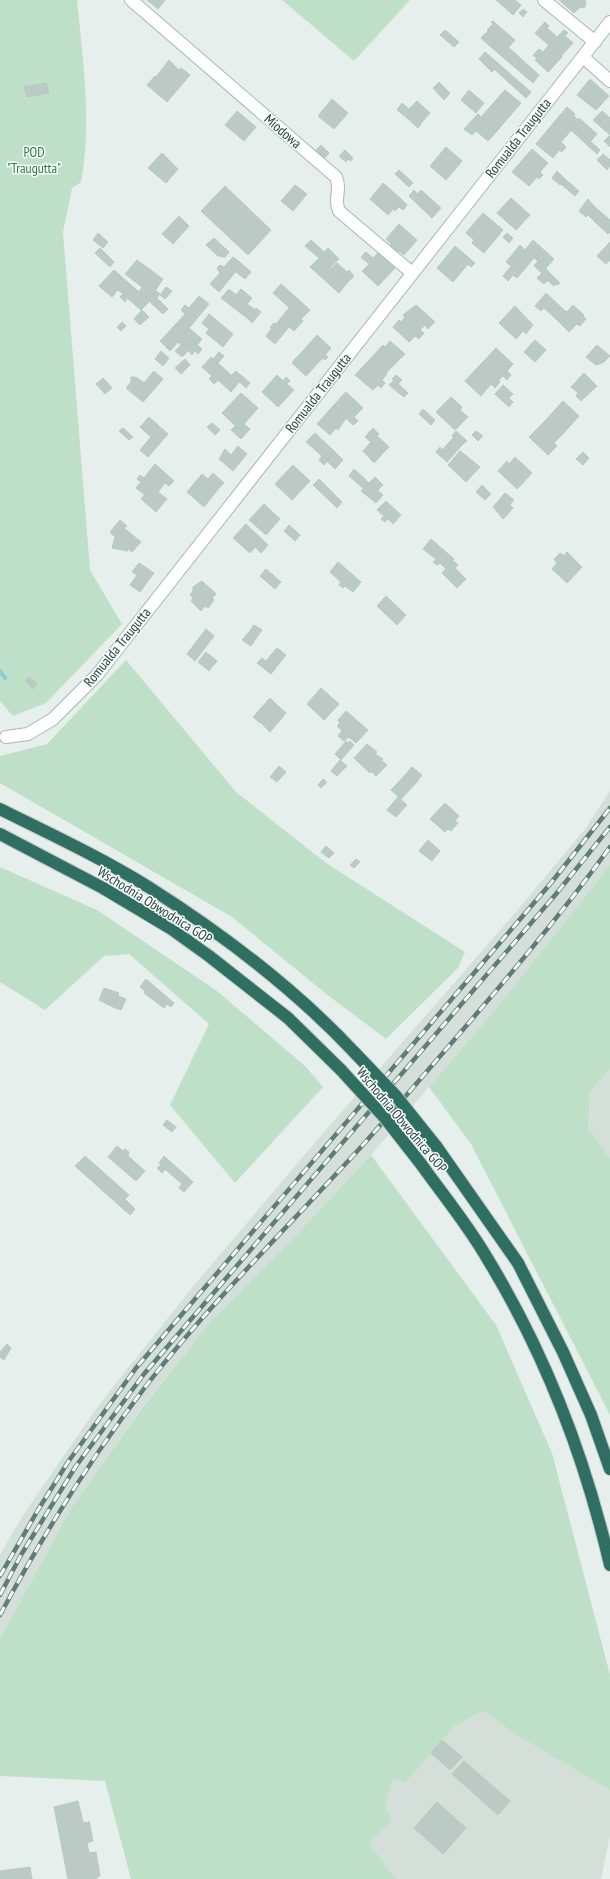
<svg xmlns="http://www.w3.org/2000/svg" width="610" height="1879" font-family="'PT Sans Narrow',sans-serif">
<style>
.built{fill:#d4dfda}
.green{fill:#bfe0c8}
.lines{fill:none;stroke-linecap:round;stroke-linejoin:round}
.stream{stroke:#8ec9d4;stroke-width:4}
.building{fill:#bbcac4;stroke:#b8c9c2}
.minor-casing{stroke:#a8b8b2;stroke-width:14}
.motorway-casing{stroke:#c2cac8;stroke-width:14}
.minor{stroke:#fff;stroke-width:12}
.motorway{stroke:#2f6f62;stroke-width:12}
.rail-casing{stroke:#5f7d75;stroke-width:4.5}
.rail{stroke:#f7fbf9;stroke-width:3;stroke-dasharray:9;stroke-linecap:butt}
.motorway-bridge-casing{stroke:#c2cac8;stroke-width:14;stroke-linecap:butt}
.motorway-bridge{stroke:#2f6f62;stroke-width:12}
.labels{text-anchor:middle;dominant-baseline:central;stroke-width:3;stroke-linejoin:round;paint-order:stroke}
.street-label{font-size:14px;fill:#24423a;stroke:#f7fbf9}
.park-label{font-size:14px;fill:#2d7a4b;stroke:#f7fbf9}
</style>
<rect width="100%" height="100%" fill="#e6efeb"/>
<path class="built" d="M610 791V865L498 1006 371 1155 284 1248 209 1323 143 1406 71 1508 0 1639V1554L27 1509 101 1402 195 1284 319 1138 515 913 585 829Z
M610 1069V1158L588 1128 590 1092Z
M484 1711 516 1735 610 1790V1835L601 1879H397L389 1871 370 1843 392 1820 385 1806 393 1777 405 1783 455 1726Z"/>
<path class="green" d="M0 0H77C83 60 92 123 81 182L72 188 63 232 90 570 122 624 46 703 13 716 0 701Z
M282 0H410L354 61Z
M126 660 236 792 326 863 465 952 458 968 386 1039 325 993 232 917 0 783V756L47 744Z
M610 865V1069L590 1092 588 1128 610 1158V1415L471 1144 429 1087 498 1006Z
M0 867 97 910 217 991 306 1067 323 1087 235 1183 170 1105 209 1024 129 954 104 956 45 1010 0 982Z
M371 1155 496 1325 552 1453 610 1675V1790L516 1735 484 1711 455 1726 405 1783 393 1778 385 1806 392 1820 370 1843 389 1871 397 1879H131L105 1781 0 1776V1639L71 1508 143 1407 209 1323 284 1248Z"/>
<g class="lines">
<path class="stream" d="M0 671 5 678"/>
</g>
<path class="building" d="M147 0H165L158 9Z
M496 0H515L521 5 513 15Z
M559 0H585L586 4 585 7 579 8 574 13Z
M523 9 527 12 523 17 519 13Z
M493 21 515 40 509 47 487 30 493 24 491 22Z
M545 22 549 26 547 28 557 37 564 30 568 33 565 36 573 43 561 56 535 33Z
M445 30 459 42 454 47 440 35Z
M488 31 498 38 491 47 481 38Z
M498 38 539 75 533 83 491 47Z
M549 45 562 57 548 72 535 60 537 58 533 55 539 49 543 52Z
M485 52 499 64 492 72 479 59Z
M169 60 179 70 181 68 190 75 167 102 147 85 155 76 156 77Z
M499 64 531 92 526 98 494 69Z
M590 79 609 96 596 110 577 95Z
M439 82 450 93 444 100 433 88Z
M46 83 49 93 27 97 24 87Z
M469 90 478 98 469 107 461 100Z
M505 90 521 103 497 131 481 117Z
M478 98 484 103 476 113 469 107Z
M332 99 348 113 334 129 318 116Z
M417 101 430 113 423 121 409 109Z
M402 103 412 112 407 118 397 110Z
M567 107 575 114 574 116 578 120 579 118 597 134 590 142 560 115Z
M237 111 256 127 244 141 225 125Z
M602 111 610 118V135L593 120Z
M412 112 423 121 418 128 407 118Z
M478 114 497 131 488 141 476 131 472 135 464 129Z
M560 115 574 127 561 142 566 147 562 152 559 150 553 158 536 144Z
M574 127 600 150 597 154 571 130Z
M609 136H610V147L604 141Z
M321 145 329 153 324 159 315 151Z
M446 147 462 161 446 180 430 166Z
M532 149 548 163 540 172 543 175 539 179 537 177 529 186 512 172Z
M345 150 353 158 351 161 348 159 346 162 339 156Z
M162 153 178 169 166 183 148 168Z
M603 154 610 160V166L607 170 597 160Z
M399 170 413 183 409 187 395 174Z
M557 171 565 179 560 185 552 178Z
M565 179 579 191 575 196 561 184Z
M383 183 401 199 396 205 399 207 395 211 393 209 388 215 370 199Z
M295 185 307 194 293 211 281 201Z
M225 186 271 230 248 255 201 211Z
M414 190 417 194 421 190 441 208 432 218 409 196Z
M511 198 530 215 516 230 497 213Z
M401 199 407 205 403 210 396 205Z
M588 199 594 206 586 217 579 211Z
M594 206 603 214 595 222 588 215Z
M483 213 503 230 484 253 472 243 474 240 466 233Z
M603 214 610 220V232L608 234 595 222Z
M179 216 189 226 173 244 162 234Z
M399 224 417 240 404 255 399 251 397 253 390 246 391 244 386 239Z
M98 233 108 242 103 248 93 240Z
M507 233 513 238 509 243 503 237Z
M214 238 229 252 225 257 218 256 206 245Z
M311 240 324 252 319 258 305 246Z
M533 240 554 259 546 268 525 250Z
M610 242V260L606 264 597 256Z
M520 245 525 250 512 267 506 262Z
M455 246 475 263 471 267 468 264 458 276 442 262Z
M100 248 114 262 110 267 95 253Z
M328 248 339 259 330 268 319 258Z
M525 250 534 258 517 278 513 275 508 281 503 276Z
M366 252 373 258 378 253 395 268 378 286 362 271 369 264 361 257Z
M233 257 242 264 219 292 210 284 220 273 217 268 220 265 224 267Z
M319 258 347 283 339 293 310 267Z
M137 260 163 279 149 300 139 292 142 287 125 274Z
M538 261 546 268 542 273 534 266Z
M442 262 458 276 453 282 437 268Z
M337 263 347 272 341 278 331 269Z
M242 264 251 272 245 279 236 272Z
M546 269 552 275 544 284 537 278Z
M114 270 131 285 123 294 118 290 112 297 99 286Z
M349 270 354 276 347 283 341 278Z
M552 275 560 283 558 285 556 284 554 286 547 280Z
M281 284 300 301 292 310 273 293Z
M131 285 150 301 141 310 127 298 125 302 120 297Z
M166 287 172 291 165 299 160 295Z
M229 289 236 295 241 289 252 298 247 304 254 309 247 318 221 298Z
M155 290 160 294 152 304 149 300Z
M546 293 564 310 556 319 544 308 541 311 535 306Z
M199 296 209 304 185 333 175 325 185 314 181 310 185 305 189 308Z
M157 298 168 309 163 314 152 304Z
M300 301 310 310 301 319 292 310Z
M416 305 435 322 428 329 425 325 420 330 424 333 419 339 415 336 409 342 393 327 399 320 401 322 405 317 403 315Z
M573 305 584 315 583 316 586 319 580 326 577 324 569 332 556 319 564 310 567 312Z
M515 306 533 325 526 334 523 331 516 339 499 323Z
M256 308 261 312 252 323 247 318Z
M289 308 298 316 275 344 266 336 272 328 270 327 274 323 276 324Z
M142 310 149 317 140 325 134 319Z
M209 314 233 334 223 347 206 333 209 329 202 323Z
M298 316 303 321 294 331 289 327Z
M122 322 126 326 121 331 117 327Z
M175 325 195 343 182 357 175 351 181 345 178 342 170 351 160 341Z
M189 328 202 339 197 345 185 333Z
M317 335 331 348 325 355 328 357 325 360 323 358 316 365 302 352Z
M535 340 546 350 535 362 524 352Z
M390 341 405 354 386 373 371 358 383 345 385 347Z
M195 343 202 349 198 354 195 351 192 355 188 350Z
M597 345 610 356 604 362 596 365 586 357Z
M496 348 513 364 507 371 511 375 507 380 503 376 499 380 481 364Z
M161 351 169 358 163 366 155 359Z
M219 352 224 356 218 363 213 359Z
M302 352 316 365 309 373 295 359Z
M211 357 239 382 231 392 218 380 214 384 209 379 212 376 202 367Z
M371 358 387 374 382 380 385 383 381 388 378 385 373 390 355 375Z
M185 359 190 365 181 374 175 368Z
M295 359 309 373 306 376 292 363Z
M481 364 500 382 495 388 491 384 481 396 465 381Z
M154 371 163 379 143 402 126 388 131 382V377H136L144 383Z
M236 371 250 383 246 388 232 375Z
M584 373 597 386 581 401 576 396 578 393 571 387Z
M277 375 283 381 286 377 290 381 287 384 294 390 278 407 262 392Z
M396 375 402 380 398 384 392 379Z
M103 378 112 388 105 394 96 384Z
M394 380 408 393 404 397 389 385Z
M503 385 513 394 509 398 513 402 509 407 495 394Z
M346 392 363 408 354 417 358 421 353 425 333 406Z
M241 393 258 408 244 424 246 426 241 431 222 413Z
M451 397 462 407 460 410 468 417 455 430 436 412Z
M563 401 579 416 560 437 544 422Z
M333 406 346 418 338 430 336 428 330 435 317 424Z
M423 409 435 420 431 425 419 414Z
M149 417 168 434 148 457 140 450 151 437 140 427Z
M544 422 560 437 554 443 557 446 548 455 529 437Z
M212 423 220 430 215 435 207 427Z
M236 425 241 431 246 426 250 429 241 439 231 430Z
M123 428 133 437 129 440 119 431Z
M373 428 379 434 377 436 389 447 383 453 365 437Z
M456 431 467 441 462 445 452 436Z
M476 431 483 436 478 441 472 435Z
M315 433 335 452 324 465 319 460 322 456 306 442Z
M454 437 462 445 447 462 436 452 440 447 442 450Z
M371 442 383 453 374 463 363 451Z
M238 446 247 454 233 471 219 459 225 449 231 455Z
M460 451 480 467 466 482 448 465Z
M335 452 343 460 335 469 327 461Z
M583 452 589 458 583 465 576 459Z
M515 457 532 473 517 489 498 471 507 461 509 464Z
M155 464 164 472 145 495 136 488 141 482 137 479 140 475 144 478Z
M293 465 310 481 292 500 275 484Z
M354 469 369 483 364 489 349 476Z
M164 472 174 481 169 486 159 478Z
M213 473 224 483 219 488 208 479Z
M202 474 219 488 204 507 187 492Z
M375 477 383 485 378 490 369 483Z
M159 478 165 483 158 492 167 499 156 512 141 499Z
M319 479 335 495 329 500 313 485Z
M369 483 383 495 376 503 361 491Z
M482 485 491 494 485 500 476 492Z
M505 493 514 500 510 505 513 508 503 519 493 507Z
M335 495 342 502 337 508 329 500Z
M386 501 401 515 393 524 388 519 385 522 381 519 384 516 377 510Z
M264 504 280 519 266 535 249 520Z
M120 520 127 526 124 528 141 542 132 552 128 548V551L112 548 115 537 110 532Z
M246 524 268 545 261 553 255 547 250 553 233 538Z
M289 525 300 535 295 541 284 531Z
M431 539 454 559 446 569 440 563 437 565 433 562 436 559 423 549Z
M567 552 582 567 567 583 552 569 557 563 554 559 560 553 564 556Z
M453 561 458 565 455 568 466 579 457 588 442 573Z
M338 562 361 582 353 592 345 586 343 588 339 585 341 582 330 572Z
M139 563 154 573 140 592 130 585 137 575 132 572Z
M266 569 281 582 275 589 260 576Z
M202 581 216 594 212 598 214 600 208 608 205 606 201 611 191 601 193 598 190 595 193 591V587Z
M386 596 406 615 397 625 377 606Z
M254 625 262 630 257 637 249 632Z
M206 629 214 636 195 661 187 654Z
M249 632 257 637 251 646 242 640Z
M277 648 286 655 271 674 257 663 262 658 266 661Z
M206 652 211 656 203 666 198 662Z
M211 656 217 661 209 671 203 666Z
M29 677 37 684 33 689 25 681Z
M321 688 339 704 324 720 307 704Z
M270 698 277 705 260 723 253 717Z
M277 705 286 713 270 732 261 723Z
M346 711 368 730 356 743 349 737 344 741 338 736 342 731 337 726 340 723 338 720Z
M346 741 348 743 350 741 354 745 341 760 335 754Z
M367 744 377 752 375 754 383 759 381 760 387 765 376 776 371 771 370 773 354 758Z
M340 760 347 766 337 776 331 771Z
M279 766 286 772 277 782 270 777Z
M412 767 422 775 416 783 406 774Z
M406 774 416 783 401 799 391 790Z
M323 779 327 782 321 788 318 785Z
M398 797 407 805 396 817 387 810Z
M445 803 459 816 455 821 458 823 451 831 448 829 445 832 430 819Z
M428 840 440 851 432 861 419 851Z
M326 846 334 853 329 858 321 852Z
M356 859 360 862 354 868 350 865Z
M146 979 174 1003 171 1007 167 1004 164 1008 144 993 145 991 140 987Z
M104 988 119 993 113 1007 99 1000Z
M118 996 126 999 121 1010 113 1007Z
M167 1120 176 1127 172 1132 163 1125Z
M117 1146 123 1151 125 1149 129 1152 128 1156 145 1171 136 1181 108 1157Z
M85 1156 129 1195 125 1199 135 1209 130 1215 75 1166Z
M164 1156 193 1182 184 1192 179 1188 182 1184 165 1169 162 1173 157 1168 161 1165 159 1163Z
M7 1344 11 1348 4 1360 0 1357V1352Z
M442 1740 462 1757 450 1770 431 1753Z
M464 1761 510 1801 498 1815 452 1774Z
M78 1801 83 1822 89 1823V1821L93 1841 87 1843 89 1853 96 1852 100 1876 95 1879H68L54 1807Z
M437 1802 466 1828 443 1854 414 1828Z
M30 1867 32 1879H0V1871Z"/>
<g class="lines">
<g class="minor-casing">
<path id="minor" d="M131 0 336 177C342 190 333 198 339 211L412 273
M544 0 595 42
M583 57 610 81
M6 737 28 734 53 719 97 675 610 22"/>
</g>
<g class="motorway-casing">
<path id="motorway" d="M0 809C50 834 102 858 150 888 224 935 295 989 355 1053
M0 834 103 888 170 928 209 956 288 1018 341 1070
M436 1146 518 1263 563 1352 591 1415 610 1469
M421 1164C443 1195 468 1225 487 1258 545 1353 585 1457 610 1565"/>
</g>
<use href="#minor" class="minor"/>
<use href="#motorway" class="motorway"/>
<g class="rail-casing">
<path id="rail" d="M0 1576 38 1510 68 1462 136 1368 551 883 610 808
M0 1595 21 1555 76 1466 144 1374 556 894 610 827
M0 1615C44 1533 92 1456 149 1382 214 1299 290 1225 361 1147 388 1117 415 1085 442 1054 500 987 558 919 610 847"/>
</g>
<use href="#rail" class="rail"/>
<g class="motorway-bridge-casing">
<path id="motorway-bridge" d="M355 1053 396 1096 436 1146
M341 1070 385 1118 421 1164"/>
</g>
<use href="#motorway-bridge" class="motorway-bridge"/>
</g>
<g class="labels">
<g class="street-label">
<text transform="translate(283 131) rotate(41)">Miodowa</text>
<text transform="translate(518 138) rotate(-52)">Romualda Traugutta</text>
<text transform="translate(318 393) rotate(-52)">Romualda Traugutta</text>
<text transform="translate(117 647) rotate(-51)">Romualda Traugutta</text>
<text transform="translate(155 905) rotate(32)">Wschodnia Obwodnica GOP</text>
<text transform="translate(402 1120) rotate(50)">Wschodnia Obwodnica GOP</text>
</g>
<g class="park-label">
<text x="34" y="152">POD<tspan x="34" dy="16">"Traugutta"</tspan></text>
</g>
</g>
</svg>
